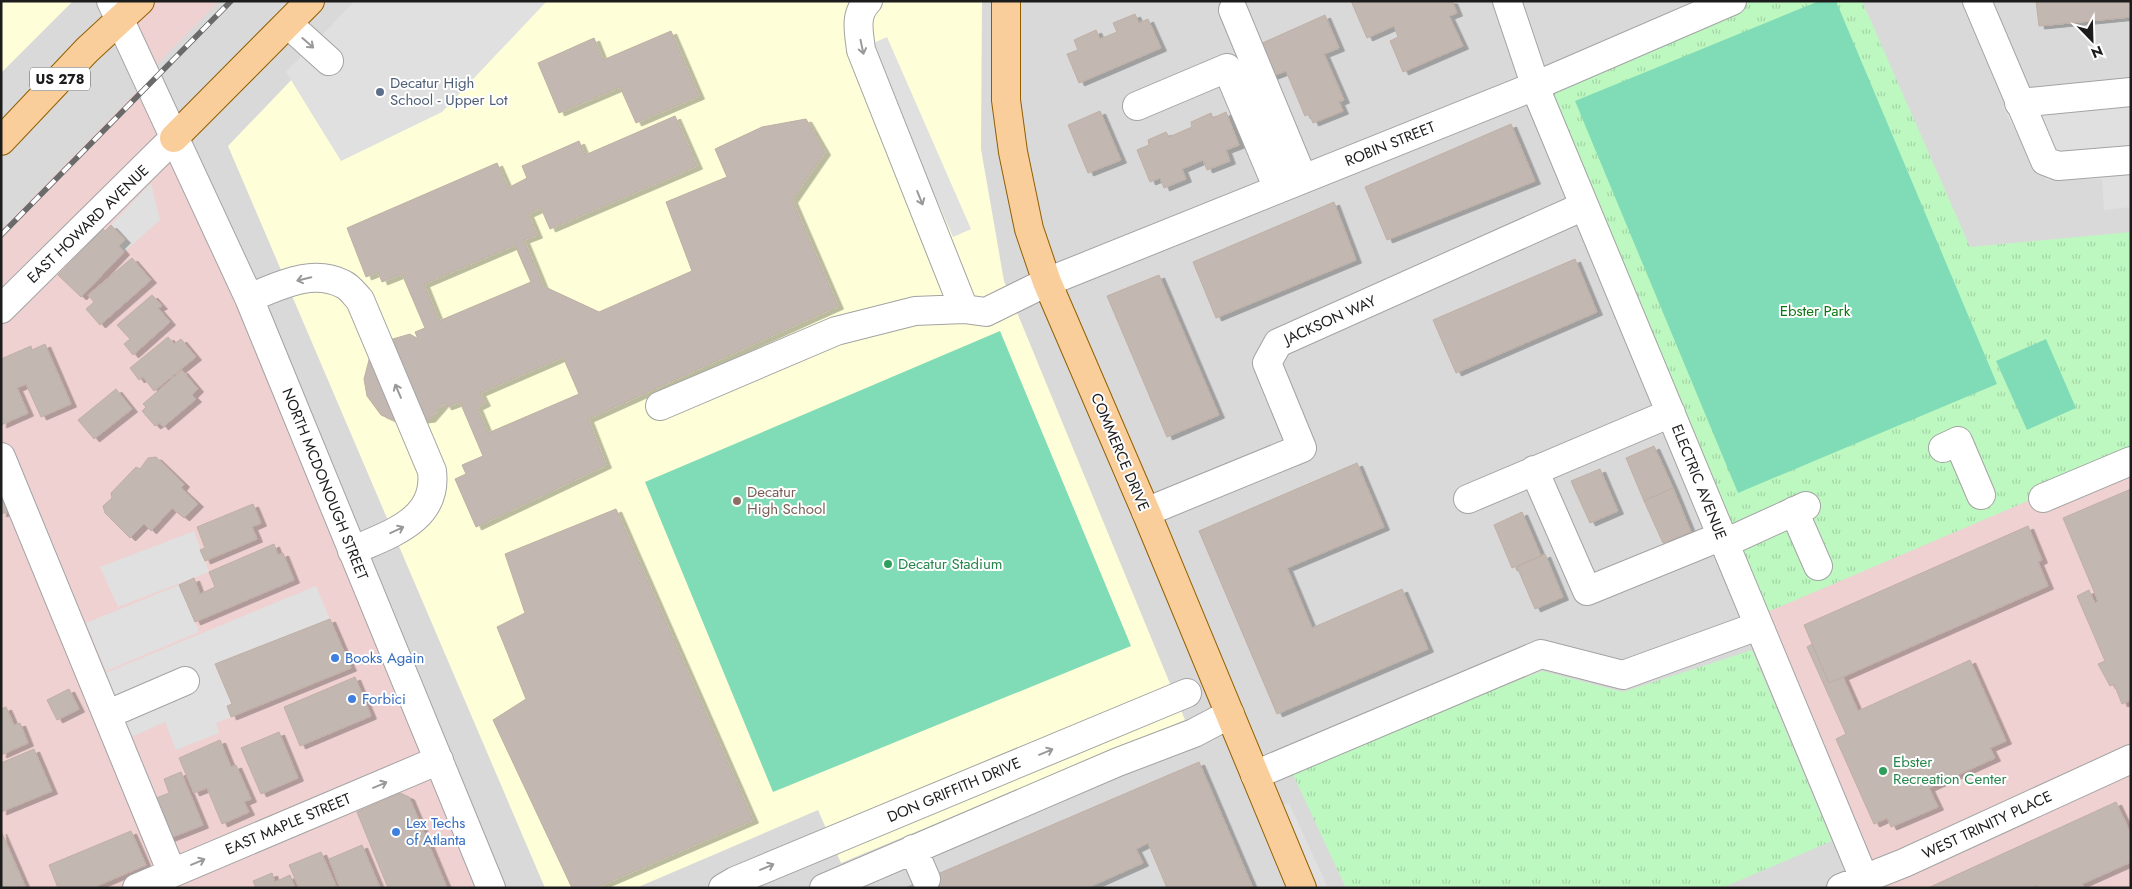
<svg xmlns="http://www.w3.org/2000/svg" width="2132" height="889" font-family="Jost,sans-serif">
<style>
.residential{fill:#dad9d9}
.commercial{fill:#eed1d0}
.education{fill:#fefed9}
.park{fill:url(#park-tufts)}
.pitch{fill:#80dcb6}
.parking{fill:#e0e0e0}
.building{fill:#c2b8b1;stroke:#bfafa4;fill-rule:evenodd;filter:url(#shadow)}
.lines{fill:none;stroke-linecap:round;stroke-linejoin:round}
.minor-casing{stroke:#a3a3a3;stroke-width:30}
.major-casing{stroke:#915f02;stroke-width:30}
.minor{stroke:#fff;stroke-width:28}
.major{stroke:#face9a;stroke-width:28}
.rail-casing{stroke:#6a6a6a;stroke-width:5.5}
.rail{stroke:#fff;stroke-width:4;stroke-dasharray:11;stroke-linecap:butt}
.oneway{stroke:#999}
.service-dot{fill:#5c6f8a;stroke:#fff;stroke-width:2}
.education-dot{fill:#8d6e63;stroke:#fff;stroke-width:2}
.leisure-dot{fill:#2e9e5b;stroke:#fff;stroke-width:2}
.shop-dot{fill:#3f7fe0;stroke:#fff;stroke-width:2}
.labels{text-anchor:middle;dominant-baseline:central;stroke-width:4;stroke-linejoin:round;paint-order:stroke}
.shield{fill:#fff;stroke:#606060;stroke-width:1}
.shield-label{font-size:14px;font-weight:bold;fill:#1c1c1c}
.service-label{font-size:15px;fill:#4e5e75;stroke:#fff;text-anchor:start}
.street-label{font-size:15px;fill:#1c1c1c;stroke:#fff}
.park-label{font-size:15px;fill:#0d7713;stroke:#fff}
.education-label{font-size:15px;fill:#785e54;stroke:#fff;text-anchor:start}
.leisure-label{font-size:15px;fill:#27864d;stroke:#fff;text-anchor:start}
.shop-label{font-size:15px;fill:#366cbe;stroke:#fff;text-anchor:start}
</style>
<defs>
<pattern id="park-tufts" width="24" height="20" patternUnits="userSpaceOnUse" patternTransform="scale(1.25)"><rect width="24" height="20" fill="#bef8c1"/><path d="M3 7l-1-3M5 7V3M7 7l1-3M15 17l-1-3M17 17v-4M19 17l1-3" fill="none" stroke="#a3d4a5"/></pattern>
<filter id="shadow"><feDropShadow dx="5.5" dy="3" stdDeviation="0" flood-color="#0004"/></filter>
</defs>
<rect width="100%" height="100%" fill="#ede9e2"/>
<path class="residential" d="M1 1H2131V888H1Z"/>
<path class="commercial" d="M101 1H219L141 81Z
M143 85 485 888H1V230Z
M2131 457V888H1823L1863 869 1758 616Z"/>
<path class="education" d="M1 1H73L1 73Z
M367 1H982L981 149 1004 281 1185 720 841 863 818 810 636 888H545L228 146Z"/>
<path class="park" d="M1749 1H1862L1970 247 2131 232V457L1758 616 1543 89Z
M1752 650 1832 841 1722 888H1346L1291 770 1542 671 1623 692Z"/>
<path class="pitch" d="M1819 1H1836L1997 384 1738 493 1575 101Z
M1000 331 1131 646 773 792 645 482Z
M2046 339 2076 408 2027 430 1996 361Z"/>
<path class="parking" d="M355 1H547L442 112 341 161 286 72Z
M887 37 971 229 953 237 869 45Z
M2131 97V207L2104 210 2102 179 2046 180 2031 159 2002 106Z
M151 183 160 220 124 252 119 246 125 239 111 225Z
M194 531 209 572 118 607 100 567Z
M179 585 199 632 106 671 86 623Z
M316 586 330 619 216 664 232 704 231 717 216 723 219 733 176 750 165 722 129 738 103 674Z
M1289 803 1328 888H1317L1280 806Z"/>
<path class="building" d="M1351 1H1452L1457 13 1449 16 1463 46 1403 72 1390 41 1398 37 1394 26 1367 38Z
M2036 1H2131V17L2039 26Z
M1135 14 1139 23 1148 19 1161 48 1079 83 1067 54 1078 50 1074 40 1096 30 1100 39 1117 32 1113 23Z
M1325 15 1339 48 1324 54 1344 100 1339 102 1343 111 1313 123 1309 114 1305 116 1286 71 1270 77 1258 45Z
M671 31 699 96 636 123 620 87 559 113 538 63 594 38 603 60Z
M1100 111 1121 160 1088 173 1068 125Z
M1226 112 1239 145 1226 150 1230 161 1207 170 1203 160 1182 169 1186 179 1164 188 1160 178 1150 182 1137 150 1149 145 1148 140 1166 132 1169 137 1192 127 1191 122 1211 113 1213 118Z
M675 116 697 166 550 229 541 208 528 214 537 235 524 240 543 286 599 312 692 271 666 202 727 177 715 149 762 127 806 119 825 152 792 200 838 306 588 419 606 465 476 527 455 479 466 474 462 465 483 456 460 402 446 407 444 403 430 419 400 423 381 415 367 396 364 379 370 356 386 341 410 334 418 339 415 332 425 328 402 274 382 282 378 272 366 277 347 228 497 163 508 188 527 178 522 166 579 141 585 155ZM515 245 531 282 439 321 424 284ZM563 357 579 394 488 433 477 407 485 403 480 393Z
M1511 124 1535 181 1387 240 1365 187Z
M1334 202 1356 260 1216 318 1193 262Z
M111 225 125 240 119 246 124 252 81 297 58 275 103 229 105 231Z
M132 258 151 280 100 325 86 309 94 302 88 295Z
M1575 259 1597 312 1456 373 1433 320Z
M1159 275 1219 415 1167 437 1107 296Z
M152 295 162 306 158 308 170 322 133 355 124 344 130 339 117 325Z
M168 337 174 344 181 339 196 357 154 391 143 377 139 380 130 368Z
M45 344 71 404 41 417 26 384 17 388 28 413 1 425V359L31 346 32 350Z
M182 370 198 389 192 395 196 399 163 427 160 423 155 426 142 411 146 407 143 404Z
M116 389 132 409 94 439 78 420Z
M1654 446 1673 488 1644 501 1626 458Z
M156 457 184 484 181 488 198 504 184 518 172 508 151 531 144 524 130 538 105 513 103 506 112 498 111 493 136 467 140 469 148 458Z
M1357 463 1384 527 1287 568 1312 628 1402 589 1428 649 1277 714 1199 531Z
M1600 469 1618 511 1590 523 1571 481Z
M1673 488 1691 532 1663 543 1644 501Z
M2131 489V700L2122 704 2114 684 2110 686 2098 664 2105 661 2077 596 2089 590 2095 603 2098 601 2063 518Z
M1 491 13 510 1 514Z
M253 504 261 523 252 527 257 539 205 561 200 550 205 548 197 527Z
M616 509 753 820 595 888H572L493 720 526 699 497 627 525 613 505 554Z
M1522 512 1541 556 1512 568 1494 525Z
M2028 526 2042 560 2038 562 2048 586 1829 683 1804 625Z
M274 544 278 555 283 553 294 580 195 622 179 585 194 578 200 594 215 587 209 572Z
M1545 554 1563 597 1535 609 1517 567Z
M330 619 351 668 231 717 227 706 232 704 215 664Z
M1812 644 1829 683 1843 677 1858 711 1970 660 2006 741 1990 748 1995 758 1929 788 1938 807 1891 827 1887 818 1874 824 1836 739 1846 734 1807 647Z
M355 677 371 716 300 746 284 707Z
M69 689 79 709 57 720 47 700Z
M6 707 14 725 20 723 28 743 1 755V709Z
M279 732 298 778 261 794 241 748Z
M220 740 231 767 236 765 251 799 244 802 249 812 222 824 207 788 194 793 179 758Z
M34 749 52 791 1 812V763Z
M1199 762 1253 888H1167L1148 843 1136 849 1143 863 1087 888H905Z
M181 772 203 825 165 840 149 801 169 793 164 779Z
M400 793 409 797 447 888H388L357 812Z
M2116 802 2131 834V862L2082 884 2084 888H2038L2037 885 2031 888H1928Z
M1 831 25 886V888H1Z
M131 831 146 865 92 888H58L49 865Z
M362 845 380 888H340L329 859Z
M321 852 337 888H299L289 865Z
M272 873 275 882 290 875 295 888H256L253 881Z"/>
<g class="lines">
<g class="minor-casing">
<path id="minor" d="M111 1 249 298 491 888
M868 1C854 15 859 32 861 50L964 309
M1507 1 1540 99 1868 888
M1977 1 2045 161 2058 166 2131 160
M1233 10 1303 179
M288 24 329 61
M2019 103 2131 92
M1137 106 1227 68 1278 189
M249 298C279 286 312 268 343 284 350 287 355 295 360 300L432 471C438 521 389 534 352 551
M1 309 174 138
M660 406 836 331 915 311 964 309 986 312 1047 282 1535 86 1732 1
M1943 448 1958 441 1981 495
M1 457 172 873
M1534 470 1587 591 1722 536
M2043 498 2131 461
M1468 499 1671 413
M1794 511 1818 566
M1146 512 1302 448 1267 363 1278 343 1584 206
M1725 543 1806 506
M120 709 185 681
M1255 775 1541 654 1623 675 1758 626
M913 849 926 879
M137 888 439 760
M723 888 735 881 1187 693
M824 888 1118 762 1194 733 1230 714
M1841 888 1904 863 2131 759"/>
</g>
<g class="major-casing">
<path id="major" d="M1006 1V100L1013 152 1029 229 1047 282 1146 512 1302 888
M174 138 310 1
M1 141 87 50 140 1"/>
</g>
<use href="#minor" class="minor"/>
<use href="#major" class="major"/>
<g class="rail-casing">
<path id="rail" d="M1 235 231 1"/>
</g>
<use href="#rail" class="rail"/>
</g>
<defs><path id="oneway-shaft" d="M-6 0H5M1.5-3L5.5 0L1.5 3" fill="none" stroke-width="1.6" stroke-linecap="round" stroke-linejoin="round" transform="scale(1.25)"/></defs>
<g class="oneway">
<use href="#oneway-shaft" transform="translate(308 43) rotate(41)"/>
<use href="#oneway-shaft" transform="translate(862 47) rotate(78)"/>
<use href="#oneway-shaft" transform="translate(920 198) rotate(68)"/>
<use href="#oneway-shaft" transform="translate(304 279) rotate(167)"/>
<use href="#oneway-shaft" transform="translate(398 391) rotate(-113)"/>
<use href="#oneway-shaft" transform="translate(397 530) rotate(-25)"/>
<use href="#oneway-shaft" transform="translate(1046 752) rotate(-23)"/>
<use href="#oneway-shaft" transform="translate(380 785) rotate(-23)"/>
<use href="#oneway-shaft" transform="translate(198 862) rotate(-23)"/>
<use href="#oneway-shaft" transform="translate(767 867) rotate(-23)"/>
</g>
<circle class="service-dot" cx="380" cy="92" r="5"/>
<circle class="education-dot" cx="737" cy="501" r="5"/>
<g class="leisure-dot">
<circle cx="888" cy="564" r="5"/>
<circle cx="1883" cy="771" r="5"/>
</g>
<g class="shop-dot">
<circle cx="335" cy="658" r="5"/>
<circle cx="352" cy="699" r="5"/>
<circle cx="396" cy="832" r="5"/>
</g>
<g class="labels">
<rect class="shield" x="30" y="67.5" width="60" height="23" rx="4"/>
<g class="shield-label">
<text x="60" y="79">US 278</text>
</g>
<g class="service-label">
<text x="390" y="83">Decatur High<tspan x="390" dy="17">School - Upper Lot</tspan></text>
</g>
<g class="street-label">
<text transform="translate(1390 144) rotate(-22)">ROBIN STREET</text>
<text transform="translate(88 224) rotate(-44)">EAST HOWARD AVENUE</text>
<text transform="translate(1330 320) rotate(-24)">JACKSON WAY</text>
<text transform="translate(1120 452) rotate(67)">COMMERCE DRIVE</text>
<text transform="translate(1699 482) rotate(68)">ELECTRIC AVENUE</text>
<text transform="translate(325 484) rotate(68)">NORTH MCDONOUGH STREET</text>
<text transform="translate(954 790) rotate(-23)">DON GRIFFITH DRIVE</text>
<text transform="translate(288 824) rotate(-23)">EAST MAPLE STREET</text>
<text transform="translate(1987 825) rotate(-25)">WEST TRINITY PLACE</text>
</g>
<g class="park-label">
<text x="1815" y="311">Ebster Park</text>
</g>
<g class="education-label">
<text x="747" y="492">Decatur<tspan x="747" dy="17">High School</tspan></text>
</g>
<g class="leisure-label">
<text x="898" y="564">Decatur Stadium</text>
<text x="1893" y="762">Ebster<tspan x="1893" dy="17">Recreation Center</tspan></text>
</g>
<g class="shop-label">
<text x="345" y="658">Books Again</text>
<text x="362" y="699">Forbici</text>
<text x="406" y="823">Lex Techs<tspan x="406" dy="17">of Atlanta</tspan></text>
</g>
</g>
<rect width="2132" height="889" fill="none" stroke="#1c1c1c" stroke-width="5"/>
<g transform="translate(2092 40) rotate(157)" stroke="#ffffff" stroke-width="4" paint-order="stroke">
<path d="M0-4L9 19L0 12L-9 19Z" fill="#1c1c1c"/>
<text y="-8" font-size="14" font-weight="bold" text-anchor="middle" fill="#1c1c1c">N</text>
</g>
</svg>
